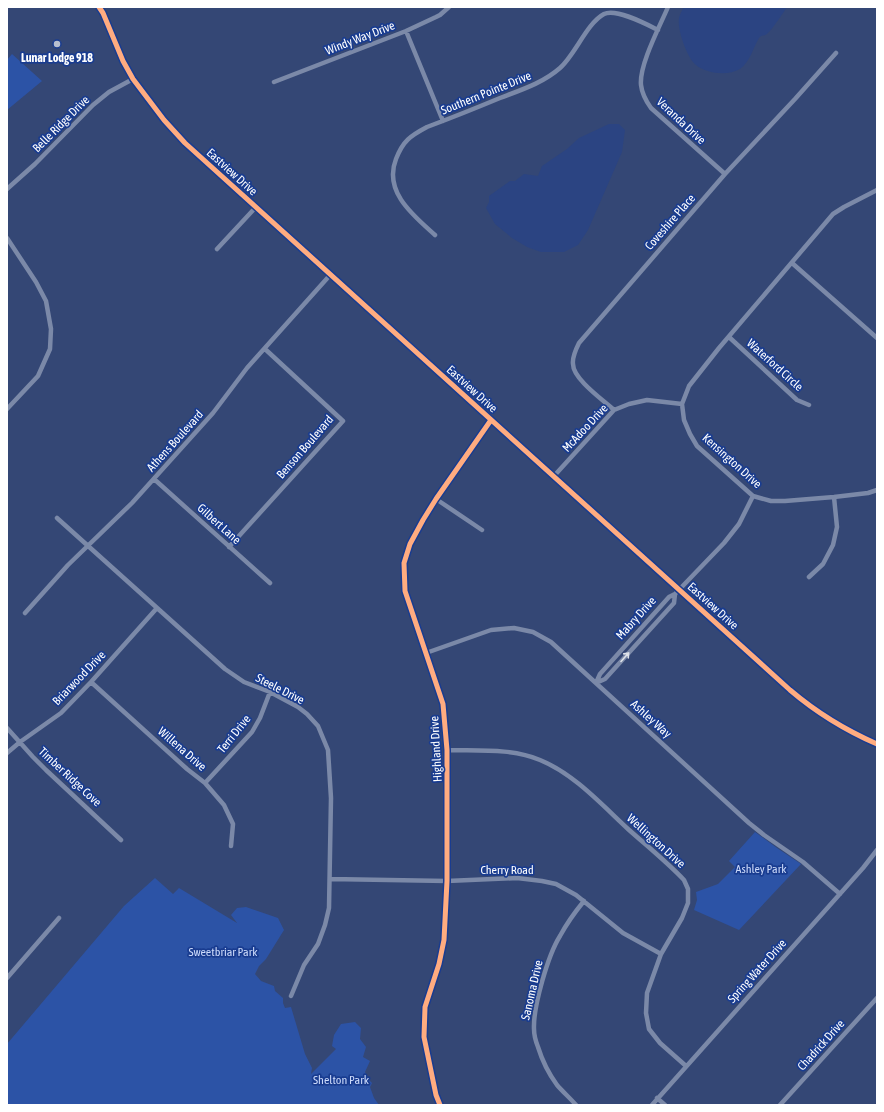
<svg xmlns="http://www.w3.org/2000/svg" width="884" height="1112" font-family="'Asap Condensed',sans-serif">
<style>
.green{fill:#2c53a6}
.water{fill:#2b4482}
.lines{fill:none;stroke-linecap:round;stroke-linejoin:round}
.street{stroke:#7b89a8;stroke-width:4.5}
.secondary{stroke:#7884a5;stroke-width:6}
.cycleway-casing{stroke:#193c90;stroke-width:8}
.cycleway{stroke:#ffac80;stroke-width:5}
.oneway{stroke:#dee2e9}
.poi-dot{fill:#b8bfcf;stroke:#193c90;stroke-width:1.5}
.labels{text-anchor:middle;dominant-baseline:central;stroke-width:3.5;stroke-linejoin:round;paint-order:stroke}
.street-label{font-size:12px;fill:#fff;stroke:#193c90}
.poi-label{font-size:12px;font-weight:bold;fill:#fff;stroke:#193c90}
.park-label{font-size:12px;fill:#cddbfb;stroke:#193c90}
</style>
<rect width="100%" height="100%" fill="#344775"/>
<path class="green" d="M12 54 42 81 7 110V60Z
M755 832 777 848 801 864 739 930 694 910 697 900 696 892 718 884 735 867 729 861Z
M155 878 173 894 179 888 237 923 231 915 237 908 246 907 278 918 284 930 266 959 259 966 255 974 261 981 274 986 275 991 283 998V1003L285 1008 291 1007 305 1054 312 1068 311 1074 336 1049 332 1046 334 1035 341 1024 355 1022 361 1028 360 1039 366 1047 363 1057 370 1061 365 1072 368 1079 372 1083 370 1087 374 1098 379 1105H8L7 1104V1044L124 906Z"/>
<path class="water" d="M684 7H787C783 13 772 30 767 34 764 36 761 35 759 38 753 48 750 62 740 69 728 76 707 74 696 65 687 58 677 29 679 18 680 14 682 10 684 7Z
M609 124H619L625 130 622 152 588 230 578 245 564 252H541L527 247 512 238 495 224 486 208 489 202V196L510 181H515L524 174 538 176 542 166 567 149 579 138Z"/>
<g class="lines">
<path class="street" d="M668 7C660 26 639 65 641 85 642 94 646 101 651 108L725 174
M406 31 443 121
M274 82 406 31 436 17 440 15 449 7
M7 189 35 164 93 105 109 92 133 79
M877 190 844 207 833 214 719 348 689 386 682 404 684 420 690 434 697 446 753 496 771 501H785L834 497 868 493 877 490
M435 235C414 216 383 192 396 159 403 141 410 136 427 127 451 118 476 108 500 98 521 90 543 83 560 68 575 55 587 23 604 14 616 8 646 24 658 30
M7 238 36 282 46 301 51 329 50 349 38 376 7 409
M217 249 256 207
M792 263 877 338
M729 337 797 400 809 405
M614 410C603 400 573 379 573 364 572 357 576 349 579 343L725 174 795 99 836 53
M554 476 614 410 629 404 647 400 682 404
M154 479 270 583
M436 499 482 530
M57 518 225 669 244 682 270 692 298 707 307 714 318 726 328 750 331 798 329 908 325 925 318 944 304 965 291 996
M229 547 343 421 265 349
M809 577 823 564 833 545 837 527 834 497
M25 613 68 565 132 503 213 413 247 368 331 274
M426 653 491 630 514 628 533 632 551 642 749 823 764 835 803 862 840 894
M91 682 187 769 205 783 224 805 233 824 231 846
M596 683 600 674 669 597 675 594 724 543 739 524 753 496
M596 683 605 679 674 603 675 594
M7 728 33 757 46 770 121 840
M447 750C478 751 511 748 540 760 574 774 601 804 628 829 647 846 667 862 684 880L688 889V903L682 918 661 954 647 993 646 1013 649 1029 660 1043 686 1066
M7 753 20 742 61 713 91 682 157 608
M205 783 252 732 260 718 270 692
M330 879 447 881 517 878 542 881 556 884 576 895 623 933 661 954
M7 978 59 918
M657 1098 665 1105
M440 1105 436 1095 424 1037 425 1007 439 964 444 940 447 881V750L443 704 405 591 404 563 410 544 423 520 436 499 491 420
M576 1105C570 1098 563 1092 557 1085 549 1074 542 1060 538 1047 536 1042 534 1035 534 1029 533 1007 548 955 560 936 567 923 575 912 584 901
M652 1105 863 868 877 850
M780 1105 877 998"/>
<path class="secondary" d="M99 7 103 13 123 61 133 79 164 120 185 143 790 690C817 713 845 730 877 744"/>
<g class="cycleway-casing">
<path id="cycleway" d="M99 7 103 13 123 61 133 79 164 120 185 143 790 690C817 713 845 730 877 744
M440 1105 436 1095 424 1037 425 1007 439 964 444 940 447 881V750L443 704 405 591 404 563 410 544 423 520 436 499 491 420"/>
</g>
<use href="#cycleway" class="cycleway"/>
</g>
<defs><path id="oneway-shaft" d="M-6 0H5M1.5-3L5.5 0L1.5 3" fill="none" stroke-width="1.6" stroke-linecap="round" stroke-linejoin="round"/></defs>
<use class="oneway" href="#oneway-shaft" transform="translate(625 657) rotate(-48)"/>
<circle class="poi-dot" cx="57" cy="44" r="4"/>
<g class="labels">
<g class="street-label">
<text transform="translate(360 38) rotate(-21)">Windy Way Drive</text>
<text transform="translate(486 93) rotate(-22)">Southern Pointe Drive</text>
<text transform="translate(681 121) rotate(43)">Veranda Drive</text>
<text transform="translate(61 124) rotate(-45)">Belle Ridge Drive</text>
<text transform="translate(232 172) rotate(42)">Eastview Drive</text>
<text transform="translate(670 222) rotate(-49)">Coveshire Place</text>
<text transform="translate(775 365) rotate(42)">Waterford Circle</text>
<text transform="translate(472 389) rotate(42)">Eastview Drive</text>
<text transform="translate(585 428) rotate(-47)">McAdoo Drive</text>
<text transform="translate(175 441) rotate(-48)">Athens Boulevard</text>
<text transform="translate(305 447) rotate(-49)">Benson Boulevard</text>
<text transform="translate(732 461) rotate(42)">Kensington Drive</text>
<text transform="translate(219 524) rotate(42)">Gilbert Lane</text>
<text transform="translate(713 606) rotate(42)">Eastview Drive</text>
<text transform="translate(636 618) rotate(-48)">Mabry Drive</text>
<text transform="translate(79 678) rotate(-46)">Briarwood Drive</text>
<text transform="translate(280 689) rotate(27)">Steele Drive</text>
<text transform="translate(651 719) rotate(42)">Ashley Way</text>
<text transform="translate(234 734) rotate(-51)">Terri Drive</text>
<text transform="translate(182 749) rotate(41)">Willena Drive</text>
<text transform="translate(436 749) rotate(-93)">Highland Drive</text>
<text transform="translate(70 777) rotate(43)">Timber Ridge Cove</text>
<text transform="translate(656 841) rotate(42)">Wellington Drive</text>
<text x="507" y="870">Cherry Road</text>
<text transform="translate(757 971) rotate(-48)">Spring Water Drive</text>
<text transform="translate(532 990) rotate(-77)">Sanoma Drive</text>
<text transform="translate(821 1045) rotate(-48)">Chadrick Drive</text>
</g>
<g class="poi-label">
<text x="57" y="58">Lunar Lodge 918</text>
</g>
<g class="park-label">
<text x="761" y="869">Ashley Park</text>
<text x="223" y="952">Sweetbriar Park</text>
<text x="341" y="1080">Shelton Park</text>
</g>
</g>
<rect width="884" height="1112" fill="none" stroke="#ffffff" stroke-width="16"/>
</svg>
